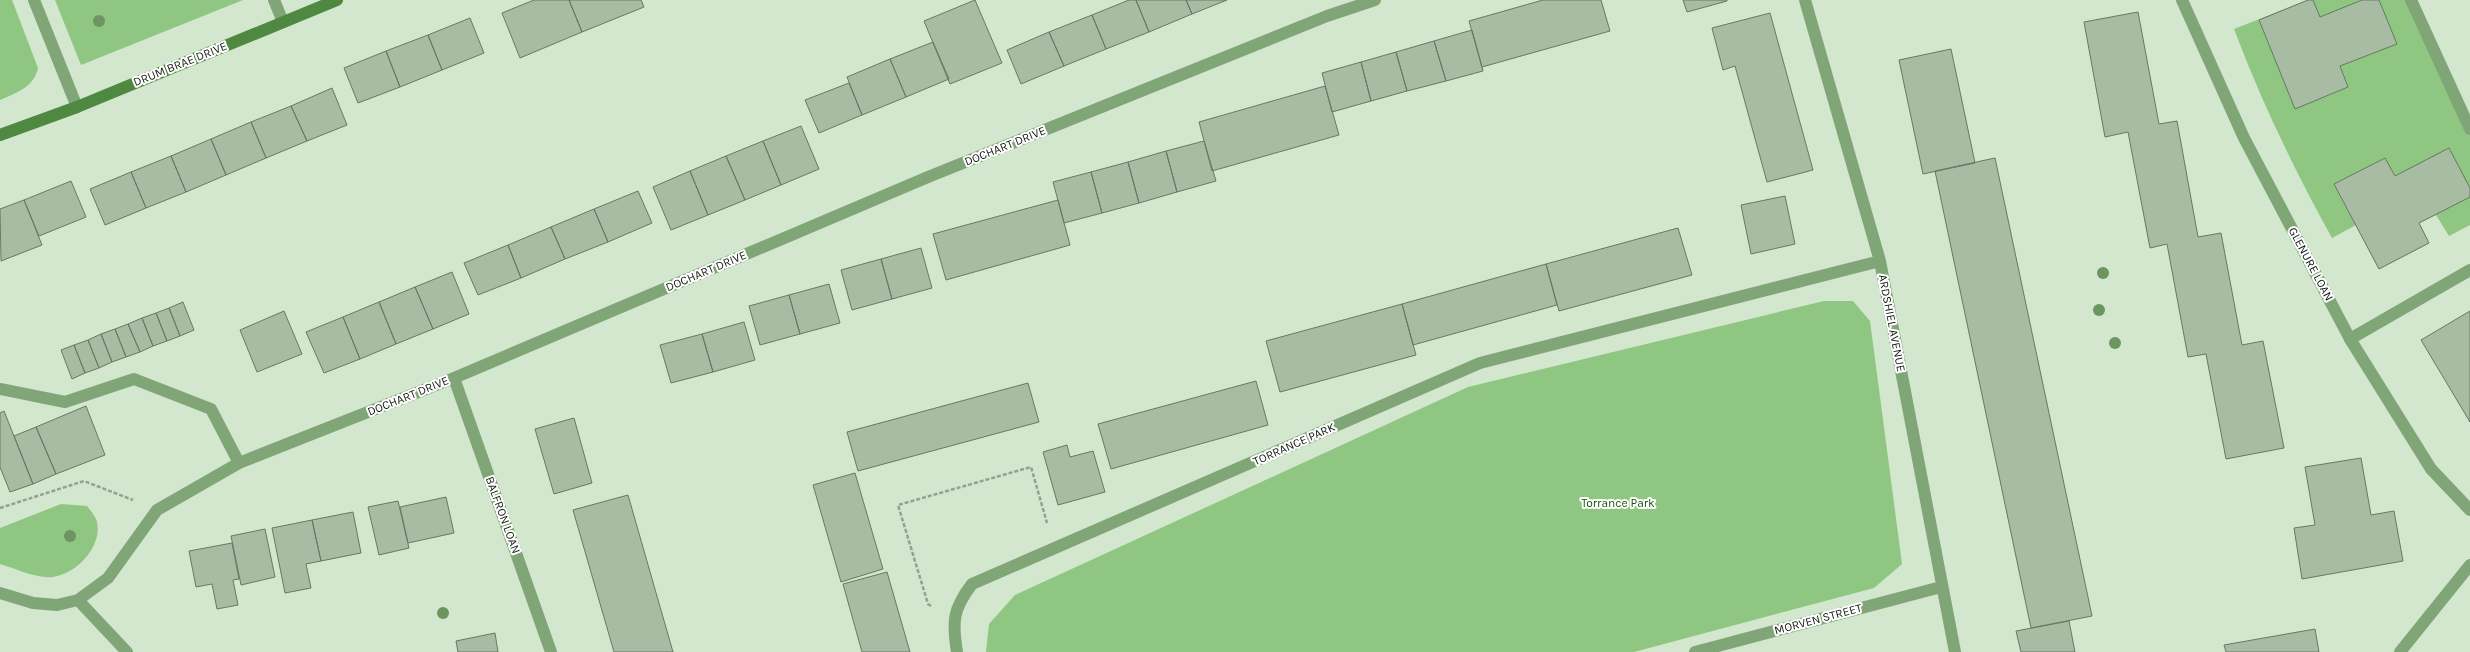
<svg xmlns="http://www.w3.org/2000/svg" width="2470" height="652" font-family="Karla,sans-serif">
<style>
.green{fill:#8fc682}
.building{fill:#a8bca3;stroke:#667962}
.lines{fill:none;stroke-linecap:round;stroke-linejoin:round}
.path{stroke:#92a28e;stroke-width:2.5;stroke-dasharray:4 2;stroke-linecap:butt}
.lane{stroke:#80a677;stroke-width:12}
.street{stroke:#80a677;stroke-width:12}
.secondary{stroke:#4f8841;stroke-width:12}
.tree{fill:#6d9561}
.labels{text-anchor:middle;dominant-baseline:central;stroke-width:4;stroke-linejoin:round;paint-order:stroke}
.street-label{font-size:12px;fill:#131a11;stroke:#fff}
.park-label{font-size:12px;fill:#1a5208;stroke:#fff}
</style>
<rect width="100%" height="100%" fill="#d2e7cd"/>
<path class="green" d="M0 0H12L38 68C34 87 16 93 0 100Z
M55 0H243L81 65Z
M2308 0H2411L2470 129V225L2449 236 2436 215 2419 223 2429 243 2379 269 2356 225 2332 238C2295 171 2261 101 2234 29Z
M1824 301H1853L1870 321 1902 564 1874 588 1634 652H986L989 624 1015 595 1468 387Z
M61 504 87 506C90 510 96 517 97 522 103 549 71 580 45 577 30 576 14 568 0 564V528Z"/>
<path class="building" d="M534 0H569L582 32 520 58 502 13Z
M569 0H641L644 7 582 32Z
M975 0 1002 63 950 84 924 21Z
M1129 0H1136L1149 32 1106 49 1092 15Z
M1136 0H1186L1192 14 1149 32Z
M1186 0H1227L1192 14Z
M1543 0H1601L1610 31 1482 67 1469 21Z
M1683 0H1727V1L1687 12Z
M2308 0H2313L2320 17 2362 0H2379L2397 44 2340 66 2348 87 2295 109 2259 20Z
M2138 12 2159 124 2177 121 2198 237 2221 233 2242 345 2263 341 2284 448 2226 459 2206 354 2188 357 2167 244 2150 248 2128 132 2105 137 2084 22Z
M1770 13 1813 170 1767 182 1735 66 1723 70 1712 28Z
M1092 15 1106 49 1064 66 1049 32Z
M470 18 484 53 442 70 428 35Z
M1472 30 1483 71 1446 81 1434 41Z
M1049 32 1064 66 1021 84 1007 50Z
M428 35 442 70 400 87 386 51Z
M1434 41 1446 81 1407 91 1396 52Z
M933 42 949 79 906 97 890 59Z
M1951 49 1975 163 1923 174 1899 60Z
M386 51 400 87 358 103 344 68Z
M1396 52 1407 91 1371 101 1361 62Z
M890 59 906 97 862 115 847 77Z
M1361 62 1371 101 1332 112 1322 73Z
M849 83 862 115 819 133 805 100Z
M1325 86 1339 135 1212 171 1199 122Z
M332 88 347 125 307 141 291 106Z
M291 106 307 141 266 158 251 122Z
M251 122 266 158 226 175 211 139Z
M801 126 819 169 781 185 763 141Z
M211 139 226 175 186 192 171 156Z
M763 141 781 185 745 200 726 156Z
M1204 141 1216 181 1177 192 1166 151Z
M2449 148 2470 188V197L2419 223 2429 243 2379 269 2334 184 2385 158 2395 176Z
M1166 151 1177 192 1139 203 1128 162Z
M171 156 186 192 146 208 131 172Z
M726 156 745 200 708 215 690 171Z
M1995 158 2092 616 2031 628 1935 171Z
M1128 162 1139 203 1102 213 1091 172Z
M690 171 708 215 671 230 653 187Z
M131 172 146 208 105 225 90 189Z
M1091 172 1102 213 1064 223 1053 182Z
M71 181 86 217 39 236 24 200Z
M638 191 652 223 608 242 594 209Z
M1785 196 1795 244 1751 254 1741 205Z
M24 200 42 245 1 261 0 209Z
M1058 200 1070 245 946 280 933 234Z
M594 209 608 242 565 259 551 227Z
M551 227 565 259 521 278 508 245Z
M1678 228 1692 275 1559 311 1546 264Z
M508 245 521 278 478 295 464 263Z
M921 248 932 288 892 299 881 259Z
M881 259 892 299 852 310 841 270Z
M1546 264 1557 305 1413 345 1402 304Z
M452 272 469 314 433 329 415 287Z
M829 284 840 323 800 334 789 295Z
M415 287 433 329 396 344 379 302Z
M789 295 800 334 760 345 749 306Z
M183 302 194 330 180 336 169 308Z
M379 302 396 344 360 359 343 317Z
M1402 304 1416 355 1280 392 1266 341Z
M169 308 180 336 167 341 156 313Z
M284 311 302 354 257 372 240 330Z
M2470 311V422L2421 340Z
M156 313 167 341 153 346 142 318Z
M343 317 360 359 324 373 306 332Z
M142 318 153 346 140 352 128 324Z
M744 322 755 360 713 372 702 334Z
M128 324 140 352 126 357 115 329Z
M115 329 126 357 112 362 101 334Z
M101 334 112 362 99 368 88 340Z
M702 334 713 372 671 383 660 345Z
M88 340 99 368 85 373 74 345Z
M74 345 85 373 72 379 61 350Z
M1256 381 1268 425 1111 469 1098 424Z
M1028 383 1039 422 858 471 847 432Z
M86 406 105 455 56 474 36 427Z
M4 411 33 484 10 492 0 467V413Z
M574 418 592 483 554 494 535 429Z
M36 427 56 474 33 484 14 436Z
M1067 445 1070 457 1093 451 1105 492 1058 505 1043 452Z
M2361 458 2371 515 2394 511 2403 561 2302 579 2294 528 2315 525 2305 467Z
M855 473 883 569 841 582 813 485Z
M628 495 673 652H614L573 510Z
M446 497 454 533 408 543 400 507Z
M398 501 409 548 379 555 368 507Z
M353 512 361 553 321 561 312 520Z
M312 520 321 561 306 564 311 588 285 593 272 528Z
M265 529 275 577 241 585 231 536Z
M232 543 239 579 233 580 238 605 217 609 212 584 196 587 189 551Z
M887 572 910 652H862L843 584Z
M2069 621 2075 652H2021L2016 631Z
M2315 629 2319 652H2226L2224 645Z
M495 633 498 652H458L456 641Z"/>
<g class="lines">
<path class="path" d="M0 508 84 481 133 500
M931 606 928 604 898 505 1031 467 1047 523"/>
<path class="lane" d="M2411 0 2470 129
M2350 339 2470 270
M0 389 65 402 134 379 211 409 239 463"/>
<path class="street" d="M34 0 77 107
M274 0 283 22
M1805 0 1880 261 1955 652
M2182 0 2244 138 2350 339 2431 469 2470 510
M454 378 551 652
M0 593 33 603 57 605 78 600 108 578 157 510 239 463 454 378 928 177 1327 16 1375 0
M78 600 127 652
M957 652C952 621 953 609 972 584L1480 363 1880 261
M1695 652 1941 587
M2400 652 2470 565"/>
<path class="secondary" d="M0 135 77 107 337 0"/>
</g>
<g class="tree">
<circle cx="99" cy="21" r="6"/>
<circle cx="2103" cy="273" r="6"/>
<circle cx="2099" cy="310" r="6"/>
<circle cx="2115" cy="343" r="6"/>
<circle cx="70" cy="536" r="6"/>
<circle cx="443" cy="613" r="6"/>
</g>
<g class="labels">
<g class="street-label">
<text transform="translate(180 64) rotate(-22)">DRUM BRAE DRIVE</text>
<text transform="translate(1005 146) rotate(-22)">DOCHART DRIVE</text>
<text transform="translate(2311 264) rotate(62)">GLENURE LOAN</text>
<text transform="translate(706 271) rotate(-23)">DOCHART DRIVE</text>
<text transform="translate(1892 323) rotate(79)">ARDSHIEL AVENUE</text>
<text transform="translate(408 396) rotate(-22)">DOCHART DRIVE</text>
<text transform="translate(1294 444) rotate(-24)">TORRANCE PARK</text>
<text transform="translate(503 515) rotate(70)">BALFRON LOAN</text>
<text transform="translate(1818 619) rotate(-15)">MORVEN STREET</text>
</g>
<g class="park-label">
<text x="1618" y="503">Torrance Park</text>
</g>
</g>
</svg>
